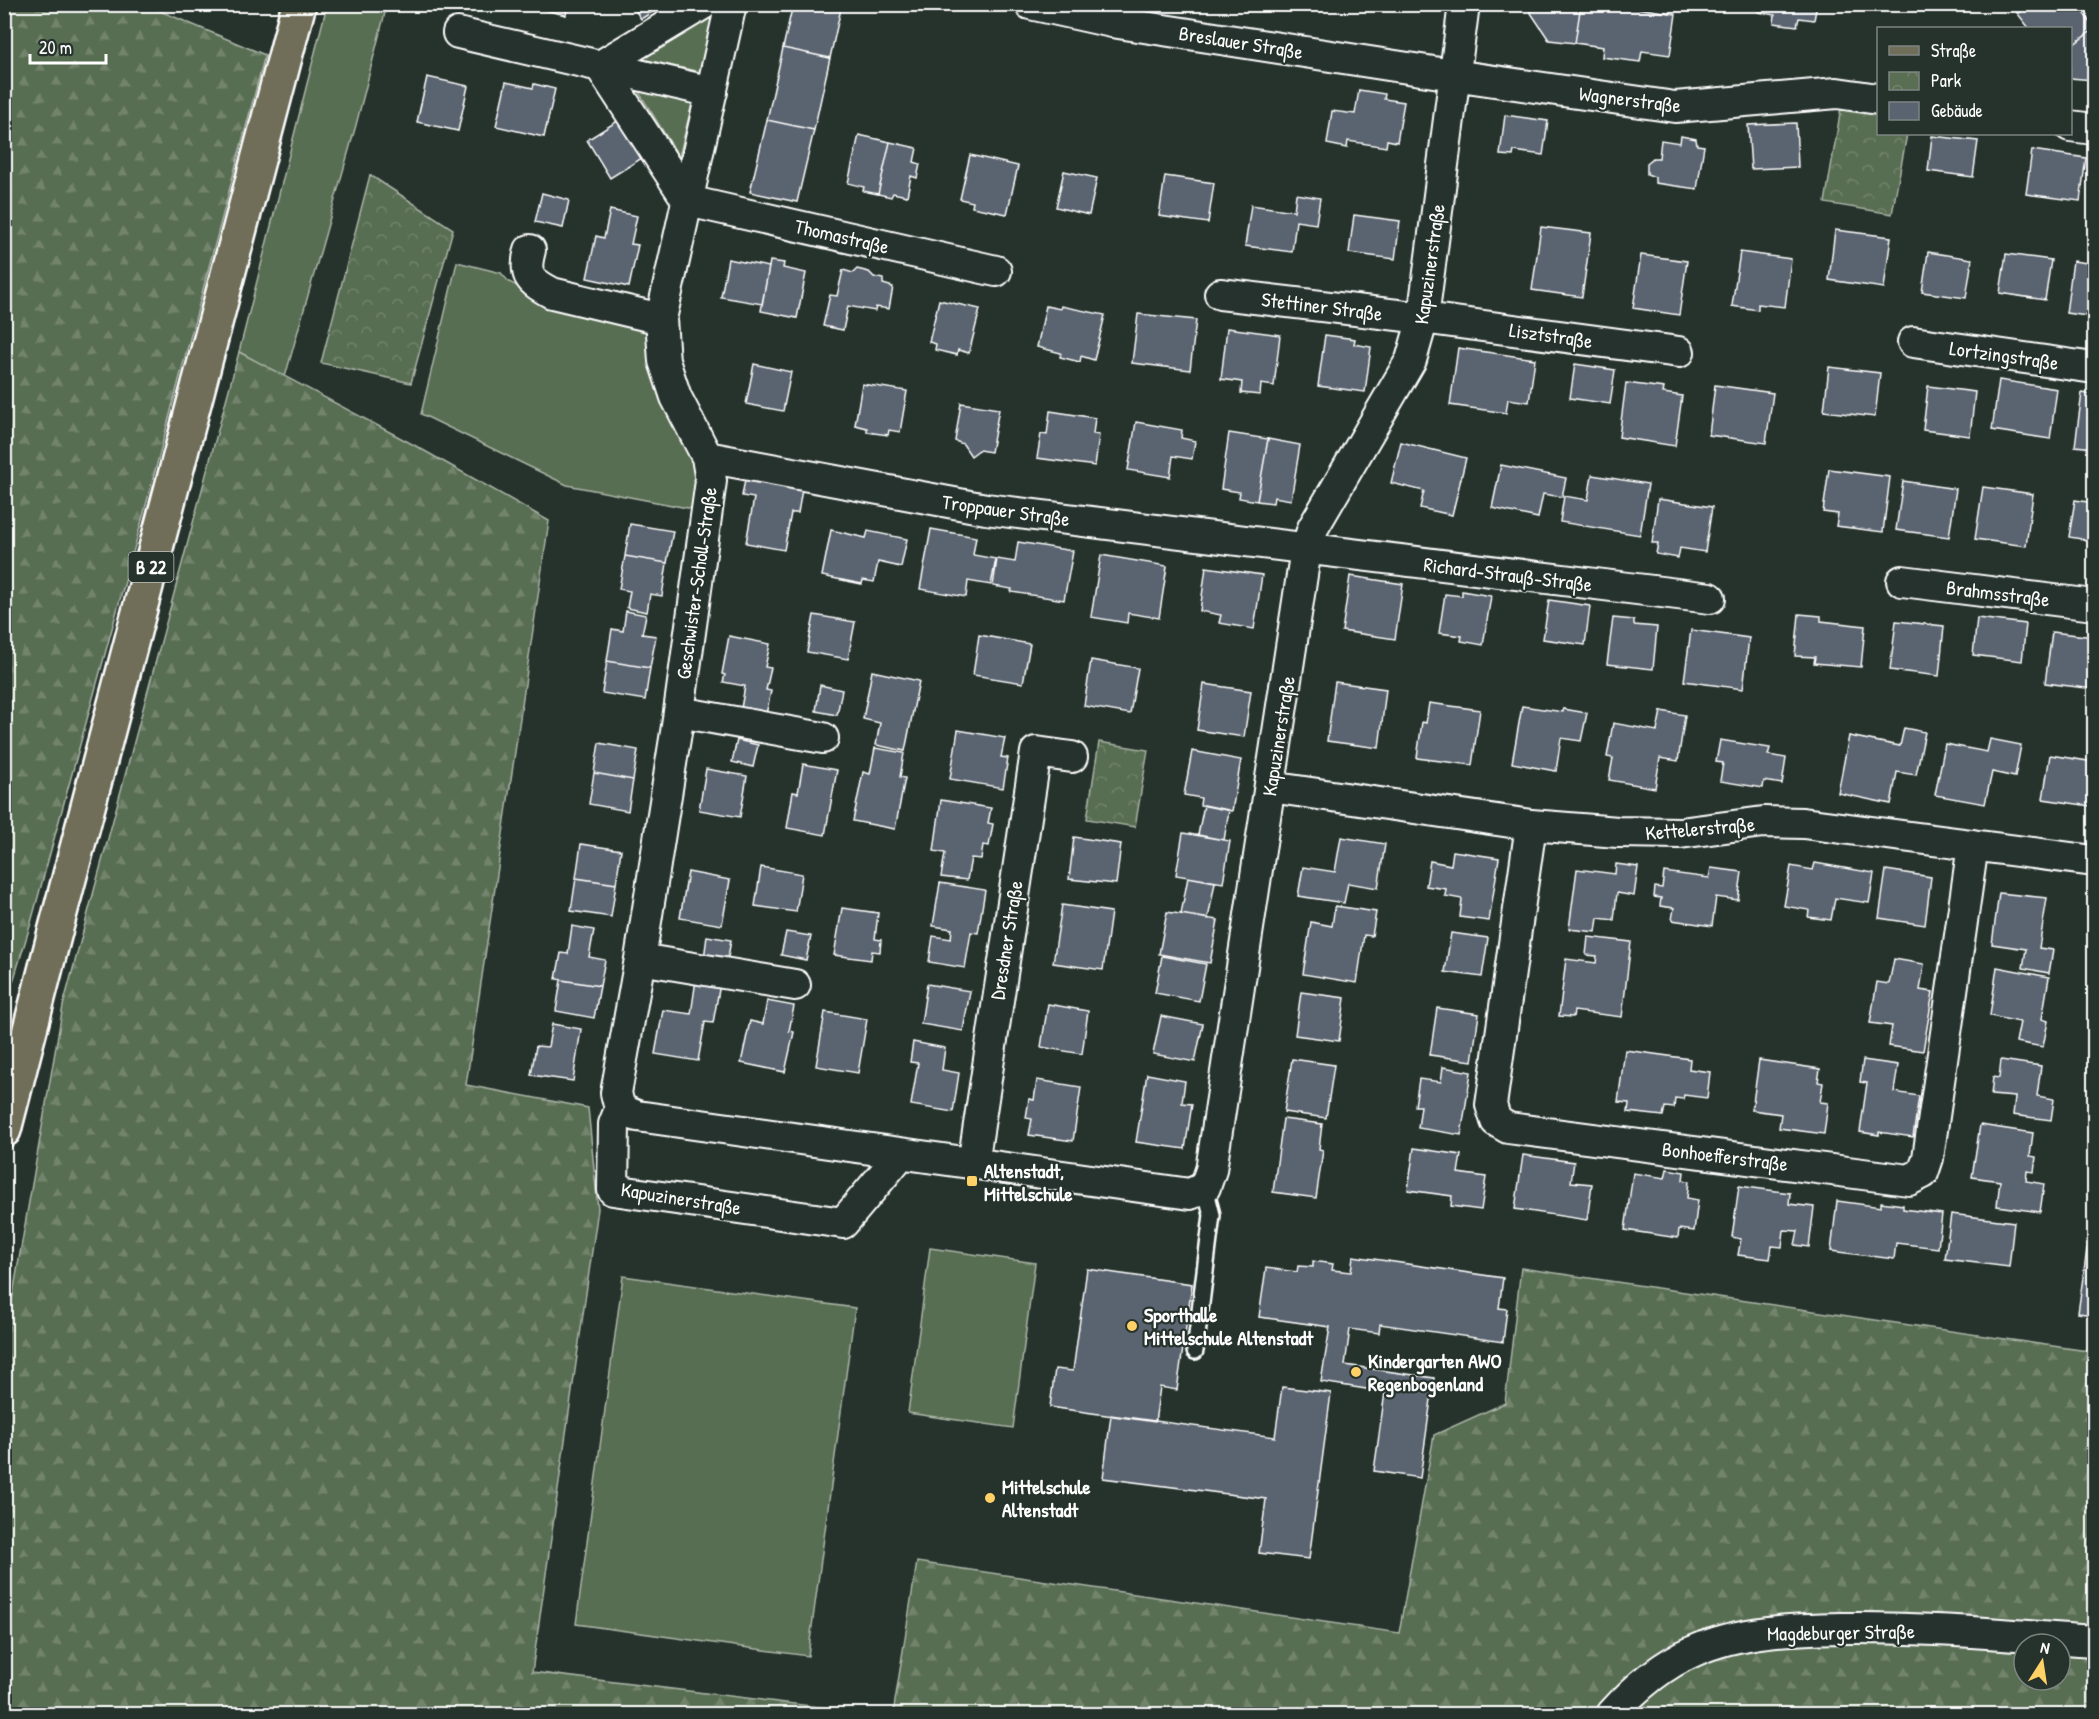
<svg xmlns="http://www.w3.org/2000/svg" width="2099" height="1719" font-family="'Patrick Hand',sans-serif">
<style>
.grass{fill:#596e52;stroke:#acb6a8;stroke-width:1.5}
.forest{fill:url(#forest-firs);stroke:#acb6a8;stroke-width:1.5;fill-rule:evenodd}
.park{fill:url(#park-crowns);stroke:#acb6a8;stroke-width:1.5}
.building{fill:#5a6370;stroke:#fff;stroke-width:1.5}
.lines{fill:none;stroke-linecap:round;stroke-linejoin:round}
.service-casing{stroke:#fff;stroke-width:20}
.minor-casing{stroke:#fff;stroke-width:34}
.primary-casing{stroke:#fff;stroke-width:38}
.service{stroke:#26332d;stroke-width:15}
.minor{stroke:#26332d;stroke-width:30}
.primary{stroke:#706e59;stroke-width:33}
.poi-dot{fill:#ffd166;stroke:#26332d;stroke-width:2}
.labels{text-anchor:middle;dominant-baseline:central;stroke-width:4.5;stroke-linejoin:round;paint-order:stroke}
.shield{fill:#26332d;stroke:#bec2c0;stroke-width:1.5}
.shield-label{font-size:18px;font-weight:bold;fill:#fff}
.street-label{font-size:20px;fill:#fff;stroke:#26332d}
.poi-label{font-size:20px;font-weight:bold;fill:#fff;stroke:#26332d;text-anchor:start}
</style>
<defs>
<pattern id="forest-firs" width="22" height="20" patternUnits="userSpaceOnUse" patternTransform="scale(1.5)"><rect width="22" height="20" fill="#596e52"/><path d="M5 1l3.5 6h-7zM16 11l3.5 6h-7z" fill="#72846c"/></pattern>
<pattern id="park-crowns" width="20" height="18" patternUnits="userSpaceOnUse" patternTransform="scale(1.5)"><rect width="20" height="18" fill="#596e52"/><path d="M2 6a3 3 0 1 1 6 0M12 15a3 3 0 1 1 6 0" fill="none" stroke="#72846c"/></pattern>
</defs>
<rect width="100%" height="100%" fill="#26332d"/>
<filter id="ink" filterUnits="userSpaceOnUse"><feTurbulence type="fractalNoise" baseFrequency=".0167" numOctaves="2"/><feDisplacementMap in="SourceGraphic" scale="12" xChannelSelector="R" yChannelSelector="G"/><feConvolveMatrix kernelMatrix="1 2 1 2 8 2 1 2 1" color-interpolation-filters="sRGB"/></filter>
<g filter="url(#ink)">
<path class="grass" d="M327 5H387L356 125 285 377 239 352Z
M713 12 700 72 642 59Z
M635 86 693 100 679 157Z
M457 262 501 273 509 282 531 293 650 323 695 461 698 482 693 509 567 485 421 414Z
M930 1248 1035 1263 1013 1428 908 1413Z
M623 1276 855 1308 808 1656 576 1624Z"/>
<path class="forest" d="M5 4 146 5 265 55 145 509 30 926 5 1008Z
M239 352 414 445 549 521 466 1085 588 1108 598 1209 532 1672 877 1714H5V1340L63 1006Z
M1521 1268 2094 1352V1714H893L917 1562 1399 1633 1434 1435 1505 1403ZM2024 1644H2060V1680H2024Z"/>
<path class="park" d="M1841 108 1878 111V134H1907L1892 214 1825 203Z
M370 175 453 229 411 383 321 363Z
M1099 742 1148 750 1135 827 1087 819Z"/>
<path class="building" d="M519 4H568L566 15Z
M631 4H662L663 5 641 19Z
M793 4H842L830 58 783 48Z
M1525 4H1581L1575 43 1549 40Z
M1581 4 1619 9 1620 4H1633L1637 5V8L1676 14 1670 55 1642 51 1640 62 1602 57 1603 47 1575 43Z
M1759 4H1817L1814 20 1799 18 1797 26 1774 23 1775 15 1758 12Z
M2010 4H2031L2018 14Z
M2031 4H2078L2094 29 2070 47V28H2029L2018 14Z
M2094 29V80L2070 78V47Z
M783 48 830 58 814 130 767 120Z
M427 77 468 86 458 131 417 122Z
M506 82 533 88 534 84 555 89 544 137 496 126Z
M1359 90 1385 94 1384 99 1404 102 1397 142 1387 140 1386 147 1348 141 1347 148 1327 144 1332 111 1355 114Z
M1505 115 1548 121 1543 155 1514 151 1513 156 1500 155Z
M619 120 642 158 610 178 587 140Z
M767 120 814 130 797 202 750 192Z
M1796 123 1798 167 1751 169 1748 125Z
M859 135 890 142 878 194 863 191 864 187 848 183Z
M1681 136 1696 139 1697 145 1704 146 1697 189 1655 183V177L1647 174V163L1653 158H1659L1661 140 1680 143Z
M1932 136 1978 141 1973 177 1928 171Z
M890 142 917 148 914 162 920 164 917 178 911 176 907 196 893 193 891 197 878 194Z
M2032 150 2086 158 2080 201 2026 194Z
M970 155 1018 166 1007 214 972 207 973 202 960 199Z
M1064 171 1097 178 1089 215 1056 207Z
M1165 176 1214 183 1208 223 1159 216Z
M542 193 569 200 563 228 535 222Z
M1296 194 1320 198 1316 224 1296 221 1292 252 1245 246 1251 205 1294 211Z
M610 210 637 216 631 244 638 245 629 287 587 278 596 236 604 238Z
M1354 215 1400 221 1395 259 1349 253Z
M1541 227 1591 233 1582 297 1532 290Z
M1835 230 1891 237 1884 288 1829 280Z
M1740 252 1791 259 1785 307 1758 304V310L1732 306Z
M1928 252 1972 259 1966 298 1922 292Z
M2006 254 2051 260 2045 300 2000 293Z
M1641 255 1687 261 1679 315 1633 308Z
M728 259 769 267 762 304 721 297Z
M770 261 784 263 783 268 806 273 797 318 761 311Z
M2073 261 2094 264V317L2066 313Z
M857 269 869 272 874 277 883 279V284L893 287 889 309 876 307 875 311 848 306 843 330 823 326 830 295 837 296 843 270 853 273Z
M939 300 980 309 969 353 958 350 957 355 935 350 936 344 929 342Z
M1046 306 1060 309 1061 306 1105 315 1094 360 1081 356 1080 362 1060 357 1061 353 1037 347Z
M1138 314 1196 320 1190 370 1132 363Z
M1227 328 1280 335 1274 386 1261 384 1260 395 1241 393 1242 382 1221 379Z
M1325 335 1355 339 1354 344 1371 347 1365 392 1318 386Z
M1458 348 1535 359 1529 402 1508 399 1506 413 1450 405Z
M754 364 791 372 783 411 746 404Z
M1575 364 1615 370 1610 404 1570 398Z
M1829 367 1880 373 1875 417 1824 411Z
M1999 380 2057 389 2050 439 1992 430Z
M1626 383 1664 388 1663 393 1682 396 1675 446 1619 437Z
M862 384 907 391 900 432 889 430 888 435 867 432V428L855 425Z
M1715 385 1773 393 1766 443 1709 435Z
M1928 386 1975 392 1970 436 1923 430Z
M2082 393 2094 395V448L2075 446Z
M961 403 999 409 991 452 979 450 971 456 963 444 955 441Z
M1050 411 1095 418 1093 434 1099 435 1095 466 1037 458 1041 434 1047 435Z
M1136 422 1182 430 1181 438 1195 441 1192 459 1173 456 1170 477 1128 470Z
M1229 433 1268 439 1257 501 1239 498 1240 492 1221 489Z
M1268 439 1300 445 1291 500 1274 497 1273 503 1257 501Z
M1401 442 1466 458 1452 515 1420 508 1424 491 1391 483Z
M1501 465 1566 478 1562 497 1543 494 1538 518 1492 508Z
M1829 469 1890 477 1883 532 1836 526 1838 514 1823 512Z
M1592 475 1648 484 1640 535 1560 522 1564 496 1588 500Z
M745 479 802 489 798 513H791L784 550 746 543 754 498 742 496Z
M1903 481 1956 489 1949 537 1896 530Z
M1983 487 2033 494 2026 546 1975 539Z
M1658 499 1712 507 1705 552 1680 548 1678 558 1656 554 1658 543H1652Z
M2075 500 2094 503V541L2069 537Z
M630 524 673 531 667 563 625 556Z
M931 529 976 537 973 555 996 559 991 585 968 581 966 597 920 589Z
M831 530 866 538 868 531 907 539 901 567 878 562 874 582 863 580 862 584 822 576Z
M1018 542 1073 551 1064 600 1011 592 1012 589 993 586 997 559 1015 562Z
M1101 555 1167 566 1159 618 1128 613 1127 623 1091 617Z
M625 556 667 563 662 596 650 594 647 612 627 608 630 591 619 589Z
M1206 567 1262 575 1254 629 1219 623 1221 615 1200 611Z
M1350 576 1403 584 1395 639 1342 631Z
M1462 591 1491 596 1483 645 1461 641 1462 636 1439 633 1445 594 1462 596Z
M1549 600 1590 606 1585 645 1543 639Z
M626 611 646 615 642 634 656 636 650 668 607 661 612 629 623 631Z
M1799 614 1821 616V621L1865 626 1861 667 1814 663 1815 657 1795 656Z
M814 615 855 622 848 659 807 652Z
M1613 618 1634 620V625L1657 627 1653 669 1607 664Z
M1977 618 2026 624 2022 661 1973 655Z
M1896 621 1944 626 1939 676 1890 670Z
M1691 630 1749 638 1743 689 1684 681Z
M2052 632 2094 637V689L2045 683Z
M979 635 1030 644 1023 683 973 675Z
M729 636 770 644 765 667 771 668 766 690 771 691 765 719 740 714 745 686 723 682 725 675 722 674Z
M1091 660 1138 668 1130 714 1084 706Z
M607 661 650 668 645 700 602 693Z
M872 671 919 681 905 751 876 745 880 723 863 719Z
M1335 682 1386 689 1379 748 1327 741Z
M1204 684 1251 691 1244 737 1197 730Z
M820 685 842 690 837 715 816 711Z
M1429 703 1480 710 1472 765 1417 758 1422 722 1426 723Z
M1522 706 1563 712V709L1587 713 1581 741 1561 738 1556 771 1512 763Z
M1661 711 1685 715 1678 761 1660 758 1655 788 1609 780 1613 758 1607 757 1613 723 1657 731Z
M1904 728 1925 732 1916 775 1897 772 1891 804 1838 793 1849 736 1900 746Z
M958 730 1005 738 1001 757 1008 758 1003 788 950 779Z
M1990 739 2021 745 2015 777 1992 772 1985 804 1935 795 1945 744 1987 752Z
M737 740 758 745 753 767 732 762Z
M1720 740 1770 748 1768 755 1786 758 1782 784 1764 781 1763 788 1720 781 1723 763 1716 762Z
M599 743 638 750 633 780 594 773Z
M875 748 904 753 900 777 905 778 895 829 853 821 863 772 870 774Z
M1192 751 1241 760 1232 811 1200 805 1201 798 1184 795Z
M2050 755 2094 762V778L2090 806 2043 799Z
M803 764 837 770 825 835 787 828 793 792 798 793Z
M706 769 747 776 740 817 699 810Z
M594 773 633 780 628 811 589 804Z
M941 800 991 808 988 823 993 824 989 846 983 845 981 859 971 858 967 880 941 877 945 853 934 851Z
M1204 805 1229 810 1224 840 1198 835Z
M1183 833 1230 841 1223 883 1176 875Z
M1074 837 1121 844 1116 884 1069 879Z
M1341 837 1385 844 1378 888 1348 883 1344 903 1298 896 1303 867 1335 872Z
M581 844 621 850 616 884 576 878Z
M1453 851 1499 858 1489 921 1460 917 1462 899 1445 896 1446 889 1426 886 1430 861 1451 865Z
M1815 863 1874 873 1869 903 1835 898 1831 920 1808 917 1809 910 1784 906 1791 866 1813 870Z
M1616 864 1638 867 1634 896 1617 893 1614 920 1598 918 1596 932 1569 929 1577 869 1615 874Z
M761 867 802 874 796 912 755 906Z
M1711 868 1742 872 1738 900 1716 897 1712 926 1672 920 1674 908 1660 906 1661 898 1654 897 1655 887 1662 888 1664 872 1709 878Z
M1886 870 1931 877 1925 925 1879 918Z
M688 872 730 880 722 925 680 918Z
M1188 877 1215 882 1208 919 1181 914Z
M576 878 616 884 611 917 571 911Z
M940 883 985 890 978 933 971 932 965 968 929 962 933 936 951 939 952 929 933 926Z
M1999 893 2047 898 2039 948 2053 950 2049 973 2023 968 2026 949 1992 944Z
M1062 905 1111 912 1103 970 1053 963Z
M1335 906 1376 912 1372 936 1364 935 1357 983 1303 974 1311 922 1332 926Z
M842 908 878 913 875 939 881 940 880 952 872 951 871 960 834 955Z
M1167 912 1218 920 1210 963 1159 954Z
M572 926 594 930 589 957 605 960 600 986 556 979 561 953 568 954Z
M786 932 811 936 806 960 781 955Z
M1451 933 1488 938 1482 977 1445 972Z
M707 936 731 940 727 963 704 959Z
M1588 937 1631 942 1622 1017 1574 1011 1573 1017 1559 1016 1566 959 1596 963 1597 956 1586 955Z
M1162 956 1206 964 1199 1001 1155 993Z
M1894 959 1924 964 1920 990 1933 992 1923 1051 1889 1046 1892 1026 1870 1023 1877 982 1889 984Z
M1997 967 2049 977 2042 1019 2048 1021 2043 1047 2016 1042 2020 1022 1990 1016Z
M561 980 600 986 594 1018 556 1011Z
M696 980 720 984 713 1023 705 1022 698 1061 655 1054 663 1010 691 1014Z
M927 984 970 991 963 1031 921 1024Z
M1301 992 1345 998 1339 1041 1295 1035Z
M767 1001 794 1006 789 1031 794 1032 785 1072 741 1063 750 1021 763 1024Z
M1048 1004 1088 1011 1082 1054 1041 1047Z
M1437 1008 1479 1014 1472 1061 1430 1055Z
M825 1012 867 1019 858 1073 816 1066Z
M1161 1016 1203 1024 1195 1062 1153 1054Z
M552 1024 581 1029 573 1081 531 1075 536 1046 548 1047Z
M913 1042 945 1048 942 1070 959 1073 953 1112 911 1105 918 1063 910 1062Z
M1625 1050 1690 1059 1689 1069 1710 1072 1707 1098 1684 1095 1683 1099 1675 1098 1674 1108 1665 1107 1663 1116 1628 1112 1629 1103 1618 1102Z
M1292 1059 1334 1065 1326 1118 1284 1112Z
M1759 1060 1820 1069 1818 1082 1823 1083 1820 1102 1828 1103 1824 1134 1779 1128 1781 1114 1752 1110Z
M1863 1060 1898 1065 1894 1092 1919 1096 1913 1137 1879 1132V1135L1860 1132 1867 1083 1860 1082Z
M2001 1060 2041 1066 2037 1096 2054 1099 2051 1120 2013 1115 2015 1097 1991 1095 1993 1077 1999 1078Z
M1443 1067 1471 1072 1461 1135 1418 1128 1421 1106H1415L1419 1079 1441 1082Z
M1147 1074 1185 1081 1182 1103 1192 1104 1185 1149 1136 1142Z
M1037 1080 1081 1087 1073 1141 1029 1135 1032 1119 1026 1118 1029 1099 1034 1100Z
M1283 1119 1322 1124 1319 1149 1323 1150 1316 1198 1273 1192Z
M1980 1125 2033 1133 2030 1156 2036 1157 2034 1172 2027 1171 2026 1181 2044 1184 2040 1212 1997 1206 2000 1181 1972 1177Z
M1414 1148 1461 1155 1458 1173 1486 1177 1481 1210 1451 1206 1452 1196 1408 1190Z
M1523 1155 1574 1162 1571 1182 1592 1184 1587 1220 1515 1209Z
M1667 1169 1684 1172 1683 1180 1689 1181 1687 1198 1698 1200 1694 1231 1679 1229 1678 1238 1625 1230 1633 1173 1665 1178Z
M1739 1186 1790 1193 1789 1204 1814 1207 1809 1247 1795 1245 1798 1231 1784 1230 1782 1247 1772 1246 1770 1259 1738 1255 1741 1239 1732 1237Z
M1837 1201 1881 1207V1202L1903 1205V1209L1942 1214 1938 1248 1896 1243 1894 1259 1831 1251Z
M1951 1214 2014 1222 2009 1267 1945 1259Z
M2087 1249 2094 1250V1315L2078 1313Z
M1353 1256 1503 1278 1499 1308 1507 1309 1503 1342 1380 1324 1379 1333 1350 1329 1345 1365 1434 1378 1420 1478 1374 1471 1385 1392 1321 1382 1330 1327 1259 1317 1266 1268 1297 1272 1298 1266 1313 1267V1261L1333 1264 1332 1270 1351 1272Z
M1087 1269 1192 1284 1177 1390 1160 1387 1155 1422 1050 1407 1055 1369 1073 1371Z
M1282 1387 1331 1393 1309 1559 1259 1553 1266 1499 1103 1478 1111 1415 1275 1437Z"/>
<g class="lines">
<g class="service-casing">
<path id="service" d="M1195 1351 1212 1215 1205 1187"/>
</g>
<g class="minor-casing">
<path id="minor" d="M703 4 600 66 688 201 996 271
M1030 4 1112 22 1453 75 1675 107 1837 93 1878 99
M458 33 712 92
M2070 126 2094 129
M530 250C523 276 530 281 552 293L661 319
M1220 294 1423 318 1679 352
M1913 342 2094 368
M707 457 986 509 1710 598
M1902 581 2094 605
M679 712 823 738
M1270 787 1531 825 1618 832 1680 833 1763 822 1803 823 2094 861
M1531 825 1491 1105 1496 1121 1508 1128 1909 1180 1923 1173 1928 1158 1973 845
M640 959 795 985
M620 1109 616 1093 640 959 677 726 711 481 707 457 676 397 664 361 661 319 731 4
M901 1154 843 1223 613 1190 614 1124 620 1109 637 1116 1190 1194 1205 1187 1211 1170 1306 549 1313 528 1411 360 1423 318 1464 4
M973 1164 1036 752 1072 757
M1612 1714C1635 1688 1662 1665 1694 1651 1740 1630 1794 1629 1843 1628 1927 1627 2011 1635 2094 1641"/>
</g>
<g class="primary-casing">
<path id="primary" d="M4 1130 55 932 299 4"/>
</g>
<use href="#service" class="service"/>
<use href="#minor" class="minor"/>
<use href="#primary" class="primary"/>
</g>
</g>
<g class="poi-dot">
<rect x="966" y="1175" width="12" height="12" rx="3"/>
<circle cx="1132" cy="1326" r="6"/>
<circle cx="1356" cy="1372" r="6"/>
<circle cx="990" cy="1498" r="6"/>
</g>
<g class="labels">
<rect class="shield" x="128.5" y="552" width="45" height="30" rx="4.5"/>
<g class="shield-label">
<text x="151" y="567">B 22</text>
</g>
<g class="street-label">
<text transform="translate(1241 42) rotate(9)">Breslauer Straße</text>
<text transform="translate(1630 99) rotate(7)">Wagnerstraße</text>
<text transform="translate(842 236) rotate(13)">Thomastraße</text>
<text transform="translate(1429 264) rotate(-82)">Kapuzinerstraße</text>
<text transform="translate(1322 306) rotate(7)">Stettiner Straße</text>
<text transform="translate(1551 335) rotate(8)">Lisztstraße</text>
<text transform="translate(2004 355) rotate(8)">Lortzingstraße</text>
<text transform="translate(1006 510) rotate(8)">Troppauer Straße</text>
<text transform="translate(1508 574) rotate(7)">Richard-Strauß-Straße</text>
<text transform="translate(696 583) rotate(-82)">Geschwister-Scholl-Straße</text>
<text transform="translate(1998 593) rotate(7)">Brahmsstraße</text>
<text transform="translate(1278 736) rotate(-81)">Kapuzinerstraße</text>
<text transform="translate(1700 828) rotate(-5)">Kettelerstraße</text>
<text transform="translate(1006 940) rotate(-81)">Dresdner Straße</text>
<text transform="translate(1725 1156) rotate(7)">Bonhoefferstraße</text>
<text transform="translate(681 1198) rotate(9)">Kapuzinerstraße</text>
<text transform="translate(1841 1632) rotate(-1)">Magdeburger Straße</text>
</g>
<g class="poi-label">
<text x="984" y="1170">Altenstadt,<tspan x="984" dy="23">Mittelschule</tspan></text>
<text x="1144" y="1314">Sporthalle<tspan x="1144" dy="23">Mittelschule Altenstadt</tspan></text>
<text x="1368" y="1360">Kindergarten AWO<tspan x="1368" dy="23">Regenbogenland</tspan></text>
<text x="1002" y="1486">Mittelschule<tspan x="1002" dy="23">Altenstadt</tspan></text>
</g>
</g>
<rect width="2099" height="1719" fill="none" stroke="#26332d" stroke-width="24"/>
<rect x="12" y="12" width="2075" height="1695" fill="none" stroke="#fff" stroke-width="2" filter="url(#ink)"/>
<rect x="1877" y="27" width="195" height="108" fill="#26332d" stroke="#7d8581" stroke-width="1.5"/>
<rect x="1889" y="46" width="30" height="9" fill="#706e59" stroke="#7d8581" stroke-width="1.5"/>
<text x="1931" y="57" font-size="18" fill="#ffffff">Straße</text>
<rect x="1889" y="72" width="30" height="18" fill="url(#park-crowns)" stroke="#7d8581" stroke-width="1.5"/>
<text x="1931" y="87" font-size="18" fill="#ffffff">Park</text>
<rect x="1889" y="102" width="30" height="18" fill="#5a6370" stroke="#7d8581" stroke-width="1.5"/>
<text x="1931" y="117" font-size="18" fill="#ffffff">Gebäude</text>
<g transform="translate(2042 1662) rotate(12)"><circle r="28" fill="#26332d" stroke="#7d8581" stroke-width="1.5"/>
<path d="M0-4.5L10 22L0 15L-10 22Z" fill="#ffd166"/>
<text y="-9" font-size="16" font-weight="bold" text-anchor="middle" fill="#ffffff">N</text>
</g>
<path d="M30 54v9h76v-9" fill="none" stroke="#ffffff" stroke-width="3"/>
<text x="39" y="54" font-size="18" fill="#ffffff" stroke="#26332d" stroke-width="4.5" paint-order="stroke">20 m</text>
</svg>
